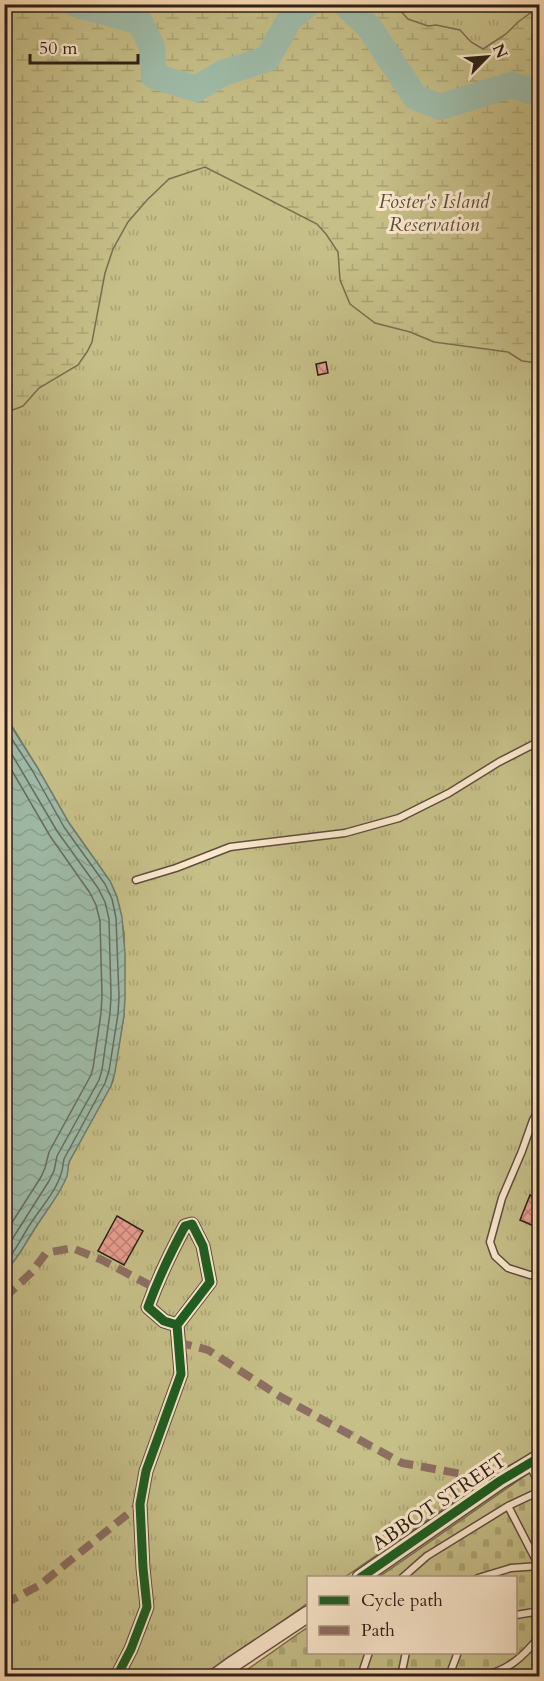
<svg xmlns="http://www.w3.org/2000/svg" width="544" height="1681" font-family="Cardo,serif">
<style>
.grass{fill:url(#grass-tufts);stroke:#786f50;stroke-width:1.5}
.wetland{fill:url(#wetland-marsh);stroke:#786f50;stroke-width:1.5}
.cemetery{fill:url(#cemetery-stones);stroke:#786f50;stroke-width:1.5}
.water{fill:url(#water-waves);stroke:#717d6f;stroke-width:1.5}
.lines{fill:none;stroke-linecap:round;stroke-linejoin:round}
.shore{stroke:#656e61;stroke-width:1.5}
.river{stroke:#9fbca9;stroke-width:26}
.building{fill:url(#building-cross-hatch);stroke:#2b1f19;stroke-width:1.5}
.service-casing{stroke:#5f4e40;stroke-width:9}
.minor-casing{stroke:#5f4e40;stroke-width:15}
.tertiary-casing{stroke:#5f4e40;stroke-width:18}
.service{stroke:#fce9ce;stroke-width:6}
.minor{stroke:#fce9ce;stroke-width:12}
.tertiary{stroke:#fce9ce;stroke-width:15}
.quiet{stroke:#8d6e63;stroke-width:8;stroke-dasharray:15 8;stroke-linecap:butt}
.cycleway-casing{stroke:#fce9ce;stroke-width:13}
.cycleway{stroke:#1b5e20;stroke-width:9}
.labels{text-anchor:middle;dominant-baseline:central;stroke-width:6;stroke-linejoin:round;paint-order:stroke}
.park-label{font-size:20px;font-style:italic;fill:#5a4f3a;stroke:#fce9ce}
.street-label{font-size:20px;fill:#2b1f19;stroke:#fce9ce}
</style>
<defs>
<pattern id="grass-tufts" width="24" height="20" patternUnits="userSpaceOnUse" patternTransform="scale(1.5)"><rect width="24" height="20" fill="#c6bf88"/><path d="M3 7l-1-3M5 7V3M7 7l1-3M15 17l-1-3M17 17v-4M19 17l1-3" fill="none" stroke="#aaa475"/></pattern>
<pattern id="wetland-marsh" width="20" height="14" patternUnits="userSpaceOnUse" patternTransform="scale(1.5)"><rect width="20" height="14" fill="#c6bf88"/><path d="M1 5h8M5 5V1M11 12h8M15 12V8" fill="none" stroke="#aaa475"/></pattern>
<pattern id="cemetery-stones" width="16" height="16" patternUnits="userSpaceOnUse" patternTransform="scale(1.5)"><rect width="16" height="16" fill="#c6bf88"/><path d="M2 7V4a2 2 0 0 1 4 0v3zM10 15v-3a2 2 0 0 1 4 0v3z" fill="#aaa475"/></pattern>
<pattern id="water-waves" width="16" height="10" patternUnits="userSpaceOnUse" patternTransform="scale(1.5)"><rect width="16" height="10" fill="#9fbca9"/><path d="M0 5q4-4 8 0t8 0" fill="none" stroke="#89a191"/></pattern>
<pattern id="building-cross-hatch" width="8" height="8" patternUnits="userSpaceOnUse" patternTransform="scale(1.5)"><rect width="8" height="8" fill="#e89e8f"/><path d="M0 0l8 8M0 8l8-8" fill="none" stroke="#bc8074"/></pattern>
</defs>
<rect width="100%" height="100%" fill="#fbddb4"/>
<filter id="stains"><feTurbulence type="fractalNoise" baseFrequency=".00333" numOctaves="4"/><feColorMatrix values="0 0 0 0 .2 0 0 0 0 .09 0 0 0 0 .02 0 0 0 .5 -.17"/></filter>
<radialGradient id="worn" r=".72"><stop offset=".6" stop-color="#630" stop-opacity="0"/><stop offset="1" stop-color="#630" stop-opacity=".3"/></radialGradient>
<path class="grass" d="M5 5H539V1450L497 1472 345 1577 308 1578V1603L205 1676H5V1271C17 1260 23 1247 32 1233 46 1210 65 1189 69 1162L113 1081 124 1015V933L117 897 110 881 69 823 37 767 5 715Z"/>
<path class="wetland" d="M4 5H395L408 19 428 26 436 25 460 30 471 42 483 49 506 34 518 22 539 7V90L536 86H515L539 94V363L522 361 508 352 434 342 410 332 375 323 350 304 340 280 338 252 326 234 317 224 205 167 169 179 147 200 128 222 113 249 105 273 92 342 87 352 78 365 39 388 23 406 5 413Z"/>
<path class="cemetery" d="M539 1466V1676H238L308 1627V1652H516V1578L379 1577Z"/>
<path class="water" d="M4 715 37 767 69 823 110 881 117 897 122 917 125 954V997L124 1015 115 1072 111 1086 69 1162C68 1167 68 1172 67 1176 59 1197 43 1214 32 1233 23 1247 17 1260 5 1271Z"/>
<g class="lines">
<path class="shore" d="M4 727 32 770 64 827 105 884 112 899 116 918 119 997 118 1014 109 1071 105 1083 64 1159C63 1164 63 1169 61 1174 55 1194 36 1213 26 1231 19 1242 14 1254 4 1263
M4 741 57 831 98 888 105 902 109 919 111 996 110 1013 102 1070 99 1080 57 1156 54 1171 49 1181 4 1252
M4 757 50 836 90 893 96 905 100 921 102 996 101 1013 93 1068 91 1075 49 1152 45 1168 41 1177 4 1235"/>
<path class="river" d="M75 4 140 22 152 47 154 76 196 89 223 73 267 59 290 19 308 4
M345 4 369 27 415 97 440 107 511 85 540 94"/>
</g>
<path class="building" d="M326 362 328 373 318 375 316 364Z
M530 1195 540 1199V1212L534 1226 520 1220Z
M117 1216 143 1231 124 1265 98 1251Z"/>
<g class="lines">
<g class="service-casing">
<path id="service" d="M136 880 176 868 230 847 345 833 399 818 449 793 499 762 536 743H540
M540 1108 533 1120 522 1151 502 1198 490 1242 495 1256 508 1268 530 1275H540
M529 1464 540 1485
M508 1506 540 1568
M402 1578 427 1556 508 1506 540 1491
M478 1578 511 1568 539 1566
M516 1615 540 1611
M361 1676 369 1652
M401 1676 406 1652
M449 1676 458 1652
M481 1676C508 1671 523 1657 540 1636"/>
</g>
<g class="minor-casing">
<path id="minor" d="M117 1676 131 1649 147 1607 143 1568 140 1504 146 1471 181 1374 177 1325 210 1282 203 1246 192 1224 185 1226C171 1252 158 1279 148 1307L164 1321 177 1325"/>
</g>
<g class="tertiary-casing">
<path id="tertiary" d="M360 1578 500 1481 540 1457
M216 1676 230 1666 308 1614"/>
</g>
<use href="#service" class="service"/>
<use href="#minor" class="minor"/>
<use href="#tertiary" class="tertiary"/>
<path class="quiet" d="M4 1298 32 1272 46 1253 72 1248 102 1260 155 1288
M177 1342 208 1350 281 1397 402 1463 500 1481
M4 1604 40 1585 140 1504"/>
<g class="cycleway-casing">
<path id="cycleway" d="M360 1578 500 1481 540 1457
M117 1676 131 1649 147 1607 143 1568 140 1504 146 1471 181 1374 177 1325 210 1282 203 1246 192 1224 185 1226C171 1252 158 1279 148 1307L164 1321 177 1325"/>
</g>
<use href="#cycleway" class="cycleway"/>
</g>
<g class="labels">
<g class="park-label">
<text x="434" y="201">Foster's Island<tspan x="434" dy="23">Reservation</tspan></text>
</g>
<g class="street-label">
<text transform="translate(439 1502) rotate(-34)">ABBOT STREET</text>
</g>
</g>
<rect width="544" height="1681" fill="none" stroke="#fbddb4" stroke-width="24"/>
<rect x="6" y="6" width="532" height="1669" fill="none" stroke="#2b1f19" stroke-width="3"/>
<rect x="12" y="12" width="520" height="1657" fill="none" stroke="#2b1f19" stroke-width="1.5"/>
<rect x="307" y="1576" width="210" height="78" fill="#fce9ce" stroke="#a89886" stroke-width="1.5"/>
<rect x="319" y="1596" width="30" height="9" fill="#1b5e20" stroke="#a89886" stroke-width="1.5"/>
<text x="361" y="1606" font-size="18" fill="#2b1f19">Cycle path</text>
<rect x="319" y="1626" width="30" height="9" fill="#8d6e63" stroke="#a89886" stroke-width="1.5"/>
<text x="361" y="1636" font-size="18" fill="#2b1f19">Path</text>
<g transform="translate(487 57) rotate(65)" stroke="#fce9ce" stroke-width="4.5" paint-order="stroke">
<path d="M0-4.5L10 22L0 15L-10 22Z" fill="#2b1f19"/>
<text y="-9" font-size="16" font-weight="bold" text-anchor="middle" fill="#2b1f19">N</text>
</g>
<path d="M30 54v9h108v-9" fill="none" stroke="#2b1f19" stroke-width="3"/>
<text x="39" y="54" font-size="18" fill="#2b1f19" stroke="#fce9ce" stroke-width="4.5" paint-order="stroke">50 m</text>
<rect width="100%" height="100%" filter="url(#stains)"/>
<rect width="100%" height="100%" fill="url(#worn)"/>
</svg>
